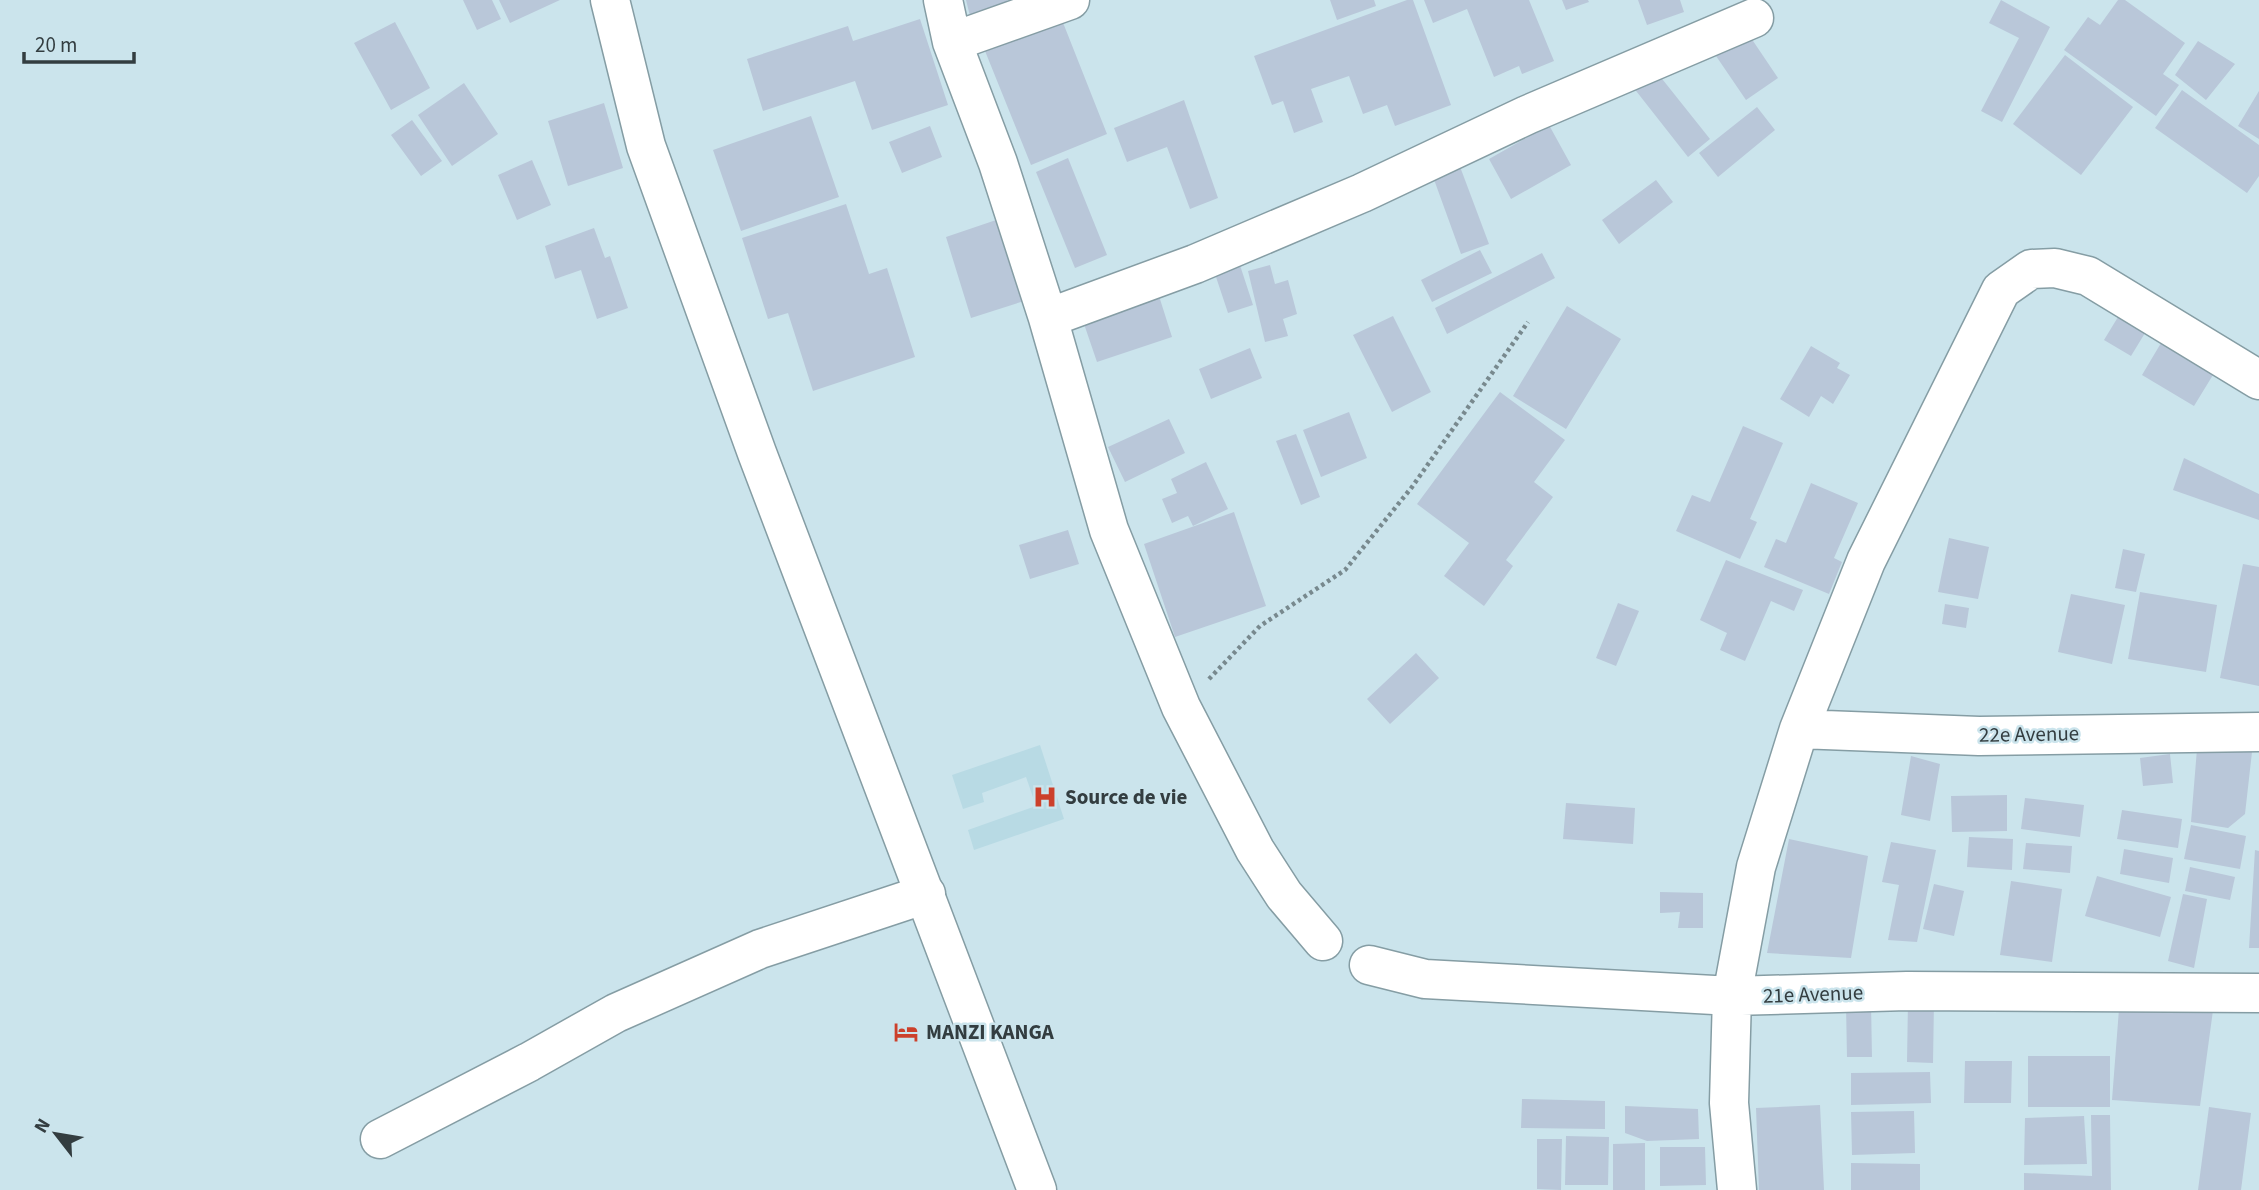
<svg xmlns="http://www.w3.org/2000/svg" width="2259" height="1190" font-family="'Source Sans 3',sans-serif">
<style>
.built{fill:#b8dae4}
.building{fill:#b9c7d9}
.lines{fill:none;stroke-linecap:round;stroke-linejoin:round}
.minor-casing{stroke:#859da4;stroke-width:41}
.major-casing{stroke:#859da4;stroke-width:41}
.path{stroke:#78898e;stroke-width:4.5;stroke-dasharray:3.5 3.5;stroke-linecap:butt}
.minor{stroke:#fff;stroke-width:38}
.major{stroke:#fff;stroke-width:38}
.labels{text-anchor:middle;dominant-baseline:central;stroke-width:5;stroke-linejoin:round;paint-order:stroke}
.street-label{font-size:21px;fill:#333d40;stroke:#cbe4ec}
.poi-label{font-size:21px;font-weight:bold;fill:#333d40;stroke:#cbe4ec;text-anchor:start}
</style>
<rect width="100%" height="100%" fill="#cbe4ec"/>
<path class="built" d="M1040 745 1064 819 974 850 968 830 1036 806 1026 777 982 793 984 802 963 809 952 775Z"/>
<path class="building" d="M463 0H492L501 19 477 30Z
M499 0H560L510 23Z
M966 0H1007L1009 6 970 16Z
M1330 0H1374L1376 6 1337 20Z
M1407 0H1413L1451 105 1395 126 1387 105 1363 114 1349 76 1311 89 1323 122 1294 133 1283 101 1272 105 1254 56Z
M1424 0H1529L1554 61 1522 74 1519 66 1494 77 1467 9 1433 23Z
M1562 0H1588L1589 2 1566 10Z
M1638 0H1680L1684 12 1647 25Z
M2001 0 2050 27 2002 122 1981 111 2019 38 1989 23Z
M2118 0H2125L2185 43 2163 74 2179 85 2156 116 2064 50 2088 17 2100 25Z
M1060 15 1107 134 1031 165 983 46Z
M920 19 948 105 872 130 855 81 763 111 747 59 848 26 853 41Z
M395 22 430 88 391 110 354 43Z
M1747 32 1778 78 1746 100 1714 53Z
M2198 41 2235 64 2206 100 2175 75Z
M2065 55 2133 107 2081 175 2013 124Z
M1655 70 1710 139 1688 157 1633 87Z
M464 83 498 134 452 166 418 115Z
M2182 90 2259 145V176L2247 193 2155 128Z
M2259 91V139L2238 126Z
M1184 100 1218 198 1190 209 1167 147 1127 162 1114 128Z
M604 103 623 168 568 186 548 121Z
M1757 107 1775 130 1718 177 1699 153Z
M811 116 839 197 741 231 713 150Z
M412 120 442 161 421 176 391 135Z
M1549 125 1571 165 1511 199 1489 159Z
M930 126 942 157 902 173 889 142Z
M1068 158 1107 255 1075 268 1036 172Z
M532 160 551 205 517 220 498 175Z
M1459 164 1489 244 1461 254 1432 174Z
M1656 180 1673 202 1619 244 1602 220Z
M846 204 869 274 887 268 915 357 813 391 788 313 768 319 742 238Z
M1002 218 1027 300 971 318 946 237Z
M594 228 605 258 610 256 628 308 597 319 581 270 555 279 545 246Z
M1480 250 1492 273 1432 302 1421 280Z
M1236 253 1253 305 1228 313 1211 262Z
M1542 253 1555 278 1447 334 1435 308Z
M1270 265 1275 284 1288 280 1297 314 1283 319 1288 336 1265 342 1248 271Z
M1159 296 1172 337 1097 362 1083 321Z
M1567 306 1621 339 1566 429 1513 396Z
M1393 316 1431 392 1392 412 1353 335Z
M2118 317 2145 333 2131 356 2104 340Z
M2164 338 2216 370 2194 406 2142 375Z
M1811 346 1840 363 1837 368 1850 375 1833 404 1821 396 1809 417 1780 399Z
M1250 348 1262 378 1211 399 1199 369Z
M1500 392 1565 440 1534 482 1553 497 1506 560 1513 566 1484 606 1444 576 1469 543 1417 504Z
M1349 412 1367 458 1321 477 1303 430Z
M1169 419 1185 453 1125 482 1108 447Z
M1743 426 1783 443 1750 519 1757 522 1740 559 1676 531 1692 495 1710 502Z
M1296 434 1320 497 1301 505 1276 441Z
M2184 458 2259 494V520L2173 490Z
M1206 462 1228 509 1193 526 1188 516 1172 523 1162 499 1177 493 1171 479Z
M1811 483 1858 503 1834 558 1842 562 1829 594 1764 567 1776 539 1786 543Z
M1234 512 1266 606 1175 637 1144 544Z
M1068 530 1079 564 1030 579 1019 545Z
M1949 538 1989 547 1978 599 1938 592Z
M2123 549 2145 554 2136 592 2115 588Z
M1726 560 1803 590 1794 611 1771 601 1745 661 1720 650 1727 633 1700 620Z
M2243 564 2259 567V686L2220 678Z
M2140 592 2217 605 2206 672 2128 659Z
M2071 594 2125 605 2112 664 2058 652Z
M1618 603 1639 611 1616 666 1596 658Z
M1945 604 1969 608 1966 628 1942 624Z
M1416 653 1439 678 1390 724 1367 699Z
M2197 749 2252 752 2245 814 2228 828 2191 822Z
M2170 754 2173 783 2143 786 2140 758Z
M1911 756 1940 764 1930 821 1901 815Z
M2007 795V831L1952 832 1951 796Z
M2025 798 2084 805 2080 837 2021 829Z
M1566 803 1635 808 1633 844 1563 839Z
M2122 810 2182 819 2178 848 2117 839Z
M2191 825 2246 836 2240 869 2184 859Z
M1969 837 2013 839 2012 870 1967 867Z
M1789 839 1868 856 1851 958 1767 953Z
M1891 842 1936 850 1917 942 1888 940 1899 885 1882 882Z
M2026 843 2072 846 2070 873 2023 869Z
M2124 849 2173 858 2169 883 2120 874Z
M2255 850 2259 851V948H2249Z
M2190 867 2235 877 2230 900 2185 891Z
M2097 876 2171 897 2160 937 2085 916Z
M2011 881 2062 889 2052 962 2000 955Z
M1934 884 1964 891 1954 936 1923 929Z
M1660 892 1703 893V928H1678L1680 912 1660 913Z
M2183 894 2207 899 2194 968 2168 961Z
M2120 996 2214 1003 2200 1106 2112 1100Z
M1908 1001H1934L1933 1063 1907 1062Z
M1871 1003 1872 1057H1847L1846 1004Z
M2028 1056H2110V1107H2028Z
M1965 1061H2012L2011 1103H1964Z
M1930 1072 1931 1103 1851 1105V1073Z
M1522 1099 1605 1101V1129L1521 1128Z
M1820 1105 1824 1190H1759L1756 1108Z
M1625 1106 1698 1109 1699 1139 1647 1141 1625 1133Z
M2209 1107 2251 1113 2241 1190H2198Z
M1914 1111 1915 1153 1852 1155 1851 1112Z
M2091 1115H2110L2111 1190H2024V1173L2092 1176Z
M2084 1116 2087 1164 2024 1165 2025 1118Z
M1566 1136 1609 1137 1608 1185H1565Z
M1537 1139H1562L1561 1190 1537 1189Z
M1645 1143V1190H1613V1144Z
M1660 1147H1705L1706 1185 1660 1186Z
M1851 1163 1920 1164V1190H1851Z"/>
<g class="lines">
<g class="minor-casing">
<path id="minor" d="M943 0 952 42 998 163 1048 318 1109 530 1181 707 1255 850 1284 895 1323 941
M952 42 1070 0
M1048 318 1195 264 1362 193 1527 115 1754 18
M1799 729 1979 736 2259 732
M1369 965 1425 979 1732 996 1907 991 2259 993
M380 1139 529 1062 616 1013 760 949 926 894
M1737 1190 1729 1103 1732 996 1756 867 1799 729 1866 561 2001 290 2031 269 2055 268 2088 276 2259 380"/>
</g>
<g class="major-casing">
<path id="major" d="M610 0 646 146 757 453 1037 1190"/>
</g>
<path class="path" d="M1209 679 1260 626 1345 570 1412 487 1528 322"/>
<use href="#minor" class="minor"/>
<use href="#major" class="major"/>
</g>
<defs>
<g id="hospital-bare" transform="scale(1.89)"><path d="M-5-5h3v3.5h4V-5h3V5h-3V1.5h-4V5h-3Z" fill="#cc402b" stroke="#cbe4ec" stroke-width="2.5" paint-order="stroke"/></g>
<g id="hotel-bare" transform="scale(1.89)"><path d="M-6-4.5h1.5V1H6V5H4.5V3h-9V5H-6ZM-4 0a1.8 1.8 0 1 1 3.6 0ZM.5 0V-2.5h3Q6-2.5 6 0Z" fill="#cc402b" stroke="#cbe4ec" stroke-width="2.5" paint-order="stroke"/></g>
</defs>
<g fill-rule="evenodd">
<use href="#hospital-bare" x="1045" y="797"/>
<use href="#hotel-bare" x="906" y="1032"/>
</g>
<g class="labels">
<g class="street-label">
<text transform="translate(2029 734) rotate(-1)">22e Avenue</text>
<text transform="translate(1813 994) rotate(-2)">21e Avenue</text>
</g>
<g class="poi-label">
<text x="1065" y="797">Source de vie</text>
<text x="926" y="1032">MANZI KANGA</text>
</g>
</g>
<g transform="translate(56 1134) rotate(301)" stroke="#cbe4ec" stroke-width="5" paint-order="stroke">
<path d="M0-5L12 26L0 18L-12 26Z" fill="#333d40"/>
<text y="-10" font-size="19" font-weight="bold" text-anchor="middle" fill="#333d40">N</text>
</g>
<path d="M24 52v10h110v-10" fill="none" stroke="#333d40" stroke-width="3.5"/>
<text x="35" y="52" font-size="21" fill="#333d40" stroke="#cbe4ec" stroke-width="5" paint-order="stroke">20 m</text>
</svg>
